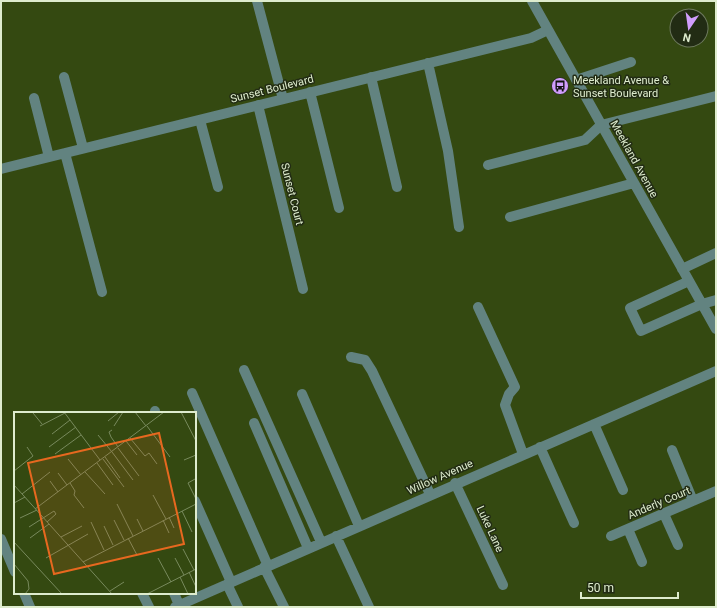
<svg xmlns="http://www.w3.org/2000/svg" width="717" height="608" font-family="Roboto,sans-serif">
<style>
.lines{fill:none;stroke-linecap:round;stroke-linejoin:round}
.minor{stroke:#628380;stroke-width:10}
.labels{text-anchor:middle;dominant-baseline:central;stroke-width:3;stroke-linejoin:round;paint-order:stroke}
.poi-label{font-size:11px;fill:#deecce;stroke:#222c14;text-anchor:start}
.street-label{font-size:11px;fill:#deecce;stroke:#222c14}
.inset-road{fill:none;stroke:#788a5d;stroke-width:1}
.view{fill:#e7681f;fill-opacity:0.15;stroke:#e7681f;stroke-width:2}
.inset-edge{fill:none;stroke:#deecce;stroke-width:2}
</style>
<rect width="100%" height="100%" fill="#344911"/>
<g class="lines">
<path class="minor" d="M257 1 283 99
M532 1 716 329
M428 63 448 151 459 227
M64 77 83 148
M371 77 397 187
M576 80 631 62
M310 92 339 208
M34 98 49 157
M258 105 303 289
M200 120 218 187
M65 153 102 292
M488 165 585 140 601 125 716 96
M1 169 531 38 548 30
M510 217 634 183
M682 269 716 253
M689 281 630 308 641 331 702 304 716 300
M478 307 515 387 509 394 505 405 523 454
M351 357 365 360 372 371 430 494
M244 370 321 542
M192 393 268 566
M302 394 359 526
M155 411V413
M254 423 308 548
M594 424 623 490
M540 447 574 523
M672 450 693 501
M455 483 503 585
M195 501 231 582
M664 514 678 545
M628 529 642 562
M336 536 369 607
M611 536 716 491
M1 539 15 572
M264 567 284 607
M227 584 238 607
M24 593 30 607
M142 593 149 607
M174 593 179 605
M175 607 716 371"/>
</g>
<defs>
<g id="bus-disc" transform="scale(0.9)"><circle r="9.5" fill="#d19dfe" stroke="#222c14"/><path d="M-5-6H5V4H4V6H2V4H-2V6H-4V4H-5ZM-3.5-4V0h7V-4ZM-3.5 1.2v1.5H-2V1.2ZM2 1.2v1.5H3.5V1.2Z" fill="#111"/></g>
</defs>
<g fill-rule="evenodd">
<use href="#bus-disc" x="560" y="86"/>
</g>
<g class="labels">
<g class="poi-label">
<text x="573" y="80">Meekland Avenue &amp;<tspan x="573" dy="13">Sunset Boulevard</tspan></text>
</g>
<g class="street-label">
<text transform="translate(272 89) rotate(-14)">Sunset Boulevard</text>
<text transform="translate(634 159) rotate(61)">Meekland Avenue</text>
<text transform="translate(292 194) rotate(76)">Sunset Court</text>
<text transform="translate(440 477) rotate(-24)">Willow Avenue</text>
<text transform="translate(659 503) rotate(-23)">Anderly Court</text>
<text transform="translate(490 529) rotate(65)">Luke Lane</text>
</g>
</g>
<g transform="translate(14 412)">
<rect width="182" height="182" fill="#344911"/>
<path class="inset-road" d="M50 0 86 48M121 0 132 14M167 0 182 29M19 1 28 12M94 9 105 0M26 14 51 1M100 14 109 0M133 14 156 45M98 18 95 20 97 25 104 35M38 22 56 8M84 23 98 40M116 26 131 44 135 41 143 52M112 29 123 43M35 35 62 15M104 36 125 64M98 40 119 68M41 42 67 23M91 45 106 66M54 47 67 63M89 47 110 75M170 48 182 43M83 51 99 73M0 59 19 44 13 35M71 60 91 82M44 61 53 73M181 67 174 71 182 87M36 69 44 80M56 71 61 79 60 83 70 96M0 73 98 182M8 82 36 60M139 83 152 107M0 91 11 85M103 92 119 124M21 97 150 0M168 99 178 120M155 105 160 116M6 106 23 98M123 107 129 119M100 108 110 128M149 108 155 121M77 110 90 138M90 114 99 133M15 115 40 99 42 102 33 110M47 125 68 114M16 126 35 112M114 126 123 143M0 130 48 182M169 137 180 158M32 146 74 122M144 146 157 170M161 146 170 163M69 150 182 92M0 152 14 169 15 177 11 182M175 160 182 175M166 165 174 182M96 179 110 170M133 182 182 157"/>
<path class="view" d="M145 21 170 132 40 162 14 51Z"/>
<rect width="182" height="182" class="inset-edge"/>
</g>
<rect width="717" height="608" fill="none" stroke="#deecce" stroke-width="4"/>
<g transform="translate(689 28) rotate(193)"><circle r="19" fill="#222c14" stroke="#6d795e"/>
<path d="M0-3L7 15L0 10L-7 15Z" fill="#d19dfe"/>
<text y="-6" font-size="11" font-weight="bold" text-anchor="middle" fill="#deecce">N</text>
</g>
<path d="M581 592v6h97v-6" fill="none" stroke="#deecce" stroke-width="2"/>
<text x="587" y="592" font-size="12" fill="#deecce" stroke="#222c14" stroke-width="3" paint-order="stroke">50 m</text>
</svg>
